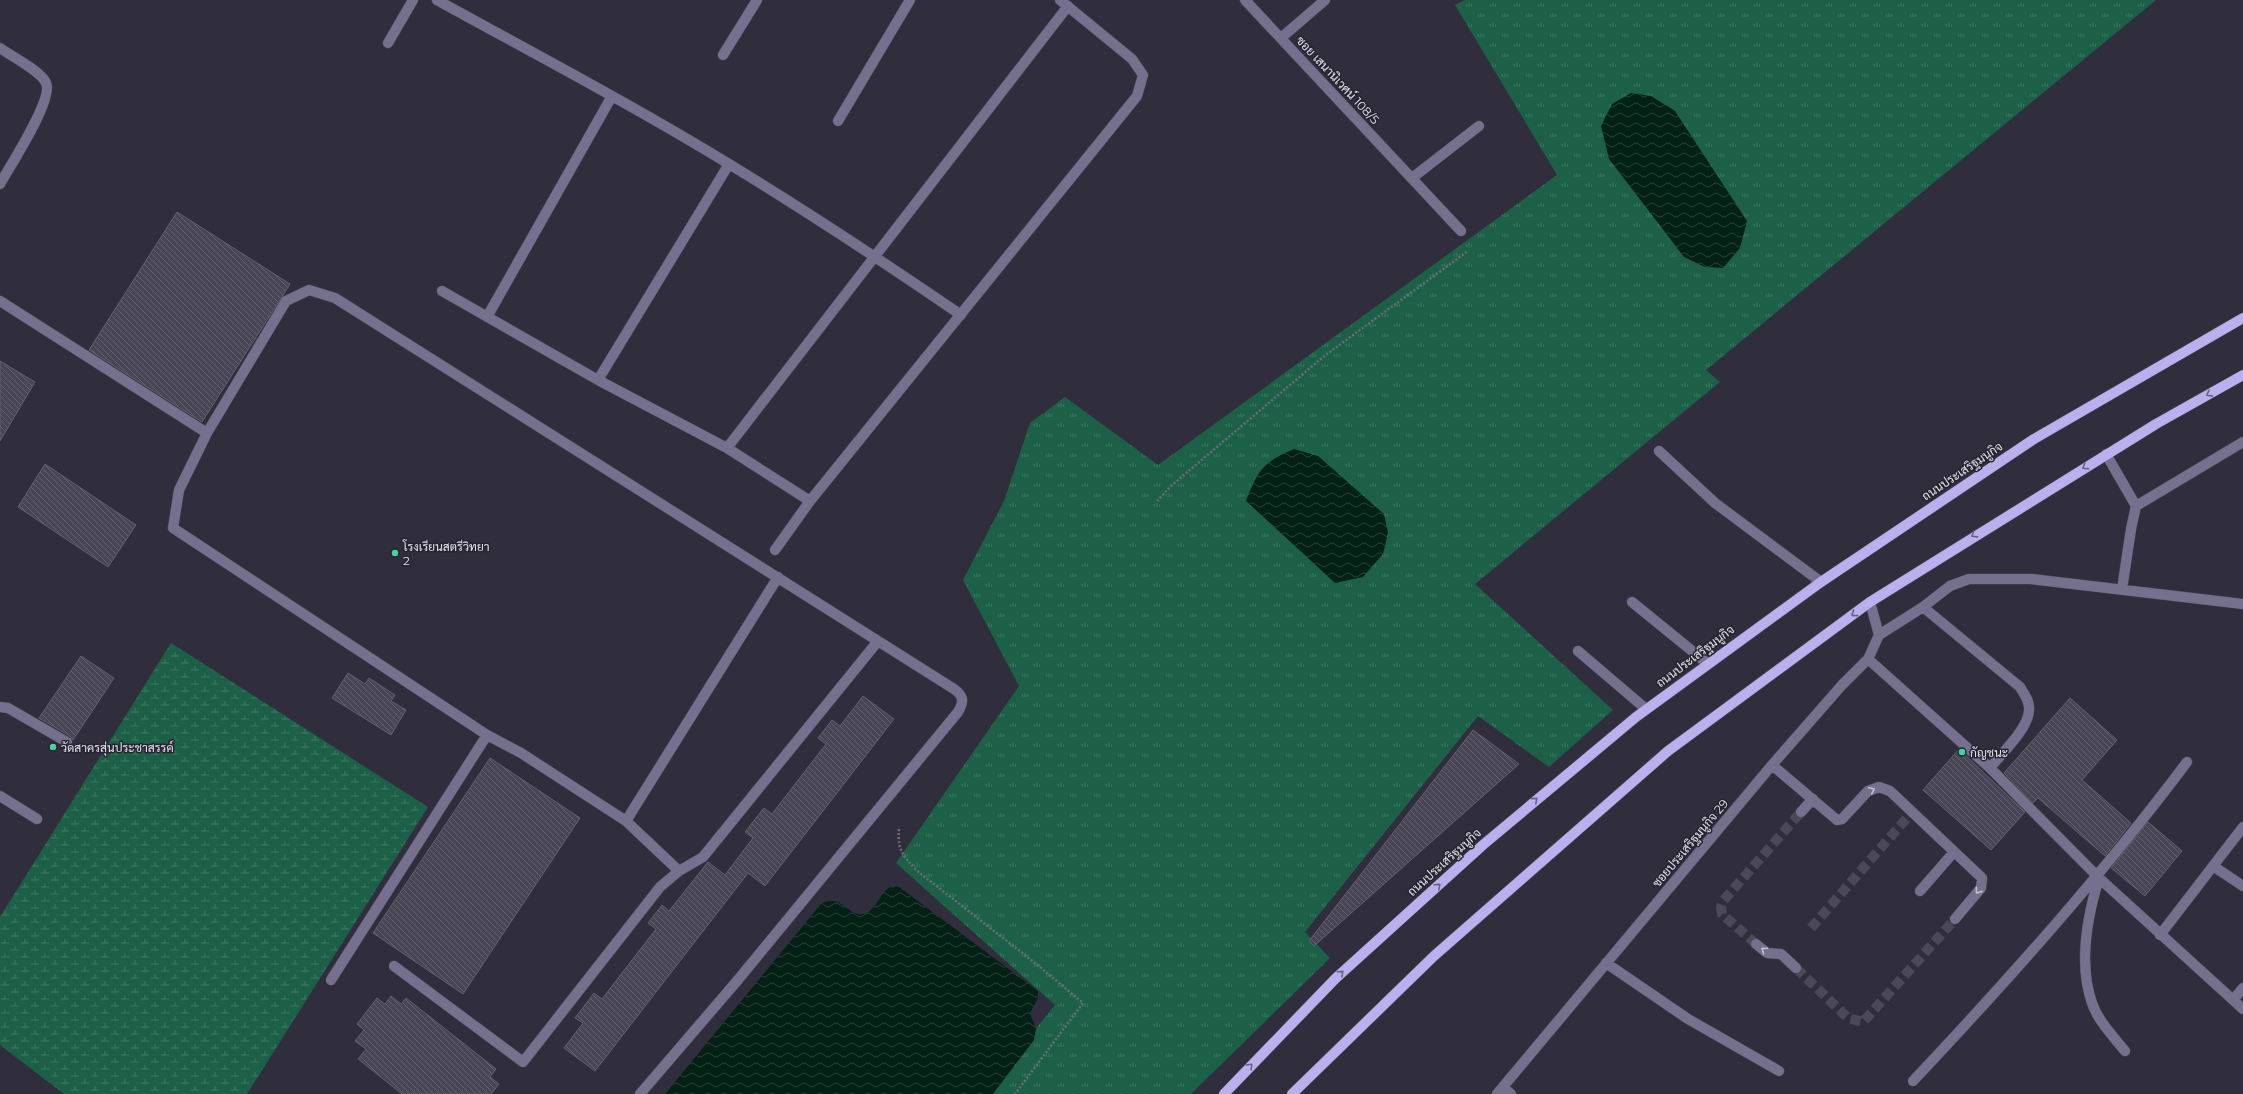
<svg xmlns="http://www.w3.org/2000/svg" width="2243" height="1094" font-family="Montserrat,Sarabun,sans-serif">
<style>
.grass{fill:url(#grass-tufts)}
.wetland{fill:url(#wetland-marsh)}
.water{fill:url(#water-waves)}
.building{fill:url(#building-back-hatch);stroke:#625f70}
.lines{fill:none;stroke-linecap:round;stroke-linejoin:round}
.minor-tunnel{stroke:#4b4957;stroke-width:10;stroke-dasharray:10 5;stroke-linecap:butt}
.minor-casing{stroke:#4d4b58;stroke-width:11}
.major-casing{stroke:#4d4b58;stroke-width:11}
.path{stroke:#6e6c79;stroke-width:2.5;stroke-dasharray:2 2;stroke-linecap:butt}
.minor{stroke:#76708f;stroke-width:10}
.major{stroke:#bbafee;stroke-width:10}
.oneway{stroke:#6a6387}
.oneway2{stroke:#c3c0d1}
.poi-dot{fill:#44d49f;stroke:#272432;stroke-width:1.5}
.labels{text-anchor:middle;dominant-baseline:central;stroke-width:3;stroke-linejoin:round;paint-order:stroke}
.street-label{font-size:12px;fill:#e4e3ed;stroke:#272432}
.poi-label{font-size:12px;fill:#e4e3ed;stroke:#272432;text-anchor:start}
</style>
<defs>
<pattern id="grass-tufts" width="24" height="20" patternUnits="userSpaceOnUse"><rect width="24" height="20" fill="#1c6047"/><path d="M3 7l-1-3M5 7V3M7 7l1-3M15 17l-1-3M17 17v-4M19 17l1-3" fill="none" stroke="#3d7762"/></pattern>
<pattern id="wetland-marsh" width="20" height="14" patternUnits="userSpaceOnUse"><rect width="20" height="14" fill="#1c6047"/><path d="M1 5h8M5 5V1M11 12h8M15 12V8" fill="none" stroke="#3d7762"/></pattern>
<pattern id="water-waves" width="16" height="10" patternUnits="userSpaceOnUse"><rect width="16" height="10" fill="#042116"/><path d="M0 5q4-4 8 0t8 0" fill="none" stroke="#284138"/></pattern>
<pattern id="building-back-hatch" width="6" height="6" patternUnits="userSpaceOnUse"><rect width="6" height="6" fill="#484555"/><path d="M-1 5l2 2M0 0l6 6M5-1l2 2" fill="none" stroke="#62606e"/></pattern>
</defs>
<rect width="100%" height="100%" fill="#302e3c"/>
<path class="grass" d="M1465 0H2156L1706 370 1720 382 1475 584 1613 710 1549 767 1478 716 1305 932 1330 958 1191 1094H983L1055 1005 896 863 1019 686 963 580 1004 501 1030 423 1065 397 1158 465 1557 175 1455 5Z"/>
<path class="wetland" d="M171 643 428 807 247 1094H64L0 1045V917Z"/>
<path class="water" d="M1631 93 1651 96 1675 111 1747 221 1740 248 1723 268 1705 267 1684 257 1609 159 1601 126 1612 104Z
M1294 449 1318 456 1384 514 1388 533 1383 554 1363 577 1335 583 1246 501C1258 470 1263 462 1294 449Z
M892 886 899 887 1038 991V998L1030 1013 1036 1029 1034 1040 993 1094H665L821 904C841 892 847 917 864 914 876 911 880 891 892 886Z"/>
<path class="building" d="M177 212 290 284 202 422 89 350Z
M0 361 35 382 0 441Z
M45 464 136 525 108 567 18 507Z
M81 656 114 678 73 740 70 736 39 718Z
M348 673 365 684 369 678 395 695 391 701 406 710 391 735 332 698Z
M863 696 894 719 765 886 748 873 595 1071 564 1048 583 1023 575 1018 594 993 602 999 656 929 648 923 662 905 669 911 708 862 725 875 753 838 745 832 764 808 772 814 826 744 818 738 832 720 840 726Z
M2070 698 2117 740 2082 780 2131 823 2105 856 2038 798 2033 803 2004 773Z
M1473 730 1519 764 1314 946 1309 941Z
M1959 749 2025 812 1991 850 1923 790Z
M490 758 580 818 463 994 373 933Z
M2148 822 2182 851 2145 896 2111 868Z
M391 996 401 1004 406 998 496 1069 490 1077 499 1084 491 1094H402L358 1059 366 1049 355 1041 364 1030 357 1024 377 998 385 1004Z"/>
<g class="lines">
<path class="minor-tunnel" d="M1811 928 1912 812
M1756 944 1722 914 1721 907 1723 901 1801 812
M1796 968 1848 1018 1863 1022 1955 919"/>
<g class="minor-casing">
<path id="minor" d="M437 0C535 54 634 106 729 164 808 212 885 263 961 315
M1245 0 1461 231
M1281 38 1325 0
M388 43 413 0
M0 48C11 56 41 71 46 83 54 99 10 166 0 184
M723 55 757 0
M838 121 910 0
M1412 178 1479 126
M442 291 598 380 727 448 810 501
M0 301 207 433
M487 317 612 96
M598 380 729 164
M727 448 1068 6
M1659 451 1715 503 1821 582
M2106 454 2136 506
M775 550 810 501 1137 96 1143 75 1132 59 1060 0
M2122 589 2131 529 2136 506 2243 442
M1632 602 1707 663
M1923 607 2020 687C2024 694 2030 701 2029 710 2029 728 2001 754 1990 768
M1879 635 1923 607 1950 586 1969 579H2031L2243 604
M1578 651 1646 709
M1868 659 1990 768 2099 878 2243 1009
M0 707 8 708 67 742
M487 735 521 753 626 821
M1772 765 1837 820 1842 819 1868 791 1879 787 1890 791 1982 878 1981 888 1955 919
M0 796 37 819
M1801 812 1813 799
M2213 866 2243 886
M679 871 626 821 778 577
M2099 878C2087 917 2078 963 2092 1003 2098 1021 2113 1036 2125 1051
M1920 891 1954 852
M2160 935 2243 827
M1756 944 1767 953 1781 954 1796 968
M1606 963 1688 1019 1779 1071
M394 966 523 1062 660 887 679 871 703 857 878 641
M331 980 487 735 173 528 179 490 207 433 286 301 309 290 335 298 954 689C964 696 964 702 958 712L737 981 640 1094
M2233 1000 2243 988
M1913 1081C2009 979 2103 874 2187 762
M1503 1087 1511 1094
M1497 1094 1772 765 1842 685 1868 659 1879 635 1870 602"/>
</g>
<g class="major-casing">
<path id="major" d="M1224 1094 1336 978 1484 844 1636 717 1821 582 2034 439 2243 318
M1292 1094 1434 956 1668 751 1870 602 2156 424 2243 375"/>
</g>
<path class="path" d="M1157 501 1171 486 1323 357 1468 251
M899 829C897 850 903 855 916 870L1035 963 1083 1003 1015 1094"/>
<use href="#minor" class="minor"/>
<use href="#major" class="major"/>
</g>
<defs><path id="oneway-chevron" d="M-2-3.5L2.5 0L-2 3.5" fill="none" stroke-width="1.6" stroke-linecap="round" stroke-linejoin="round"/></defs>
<g class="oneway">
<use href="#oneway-chevron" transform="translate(2209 394) rotate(151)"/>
<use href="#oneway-chevron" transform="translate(2085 467) rotate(148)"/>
<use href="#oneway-chevron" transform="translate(1974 535) rotate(148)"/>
<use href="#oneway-chevron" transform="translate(1854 614) rotate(144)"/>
<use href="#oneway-chevron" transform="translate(1535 800) rotate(-41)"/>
<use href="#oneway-chevron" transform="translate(1438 886) rotate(-42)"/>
<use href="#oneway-chevron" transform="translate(1341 973) rotate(-42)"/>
<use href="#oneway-chevron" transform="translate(1250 1066) rotate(-46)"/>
</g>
<g class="oneway2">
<use href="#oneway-chevron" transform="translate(1872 790) rotate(-25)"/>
<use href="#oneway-chevron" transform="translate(1978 891) rotate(125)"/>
<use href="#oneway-chevron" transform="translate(1764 950) rotate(-146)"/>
</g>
<g class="poi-dot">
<circle cx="395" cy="553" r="4"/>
<circle cx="53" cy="747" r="4"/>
<circle cx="1962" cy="752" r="4"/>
</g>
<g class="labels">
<g class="street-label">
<text transform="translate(1338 80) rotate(47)">ซอย เสนานิเวศน์ 108/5</text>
<text transform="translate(1962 471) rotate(-34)">ถนนประเสริฐมนูกิจ</text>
<text transform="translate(1695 656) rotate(-37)">ถนนประเสริฐมนูกิจ</text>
<text transform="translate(1690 843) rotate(-50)">ซอยประเสริฐมนูกิจ 29</text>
<text transform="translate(1444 862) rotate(-42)">ถนนประเสริฐมนูกิจ</text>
</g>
<g class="poi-label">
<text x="403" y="546">โรงเรียนสตรีวิทยา<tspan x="403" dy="14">2</tspan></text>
<text x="61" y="747">วัดสาครสุ่นประชาสรรค์</text>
<text x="1970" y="752">กัญชนะ</text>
</g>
</g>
</svg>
